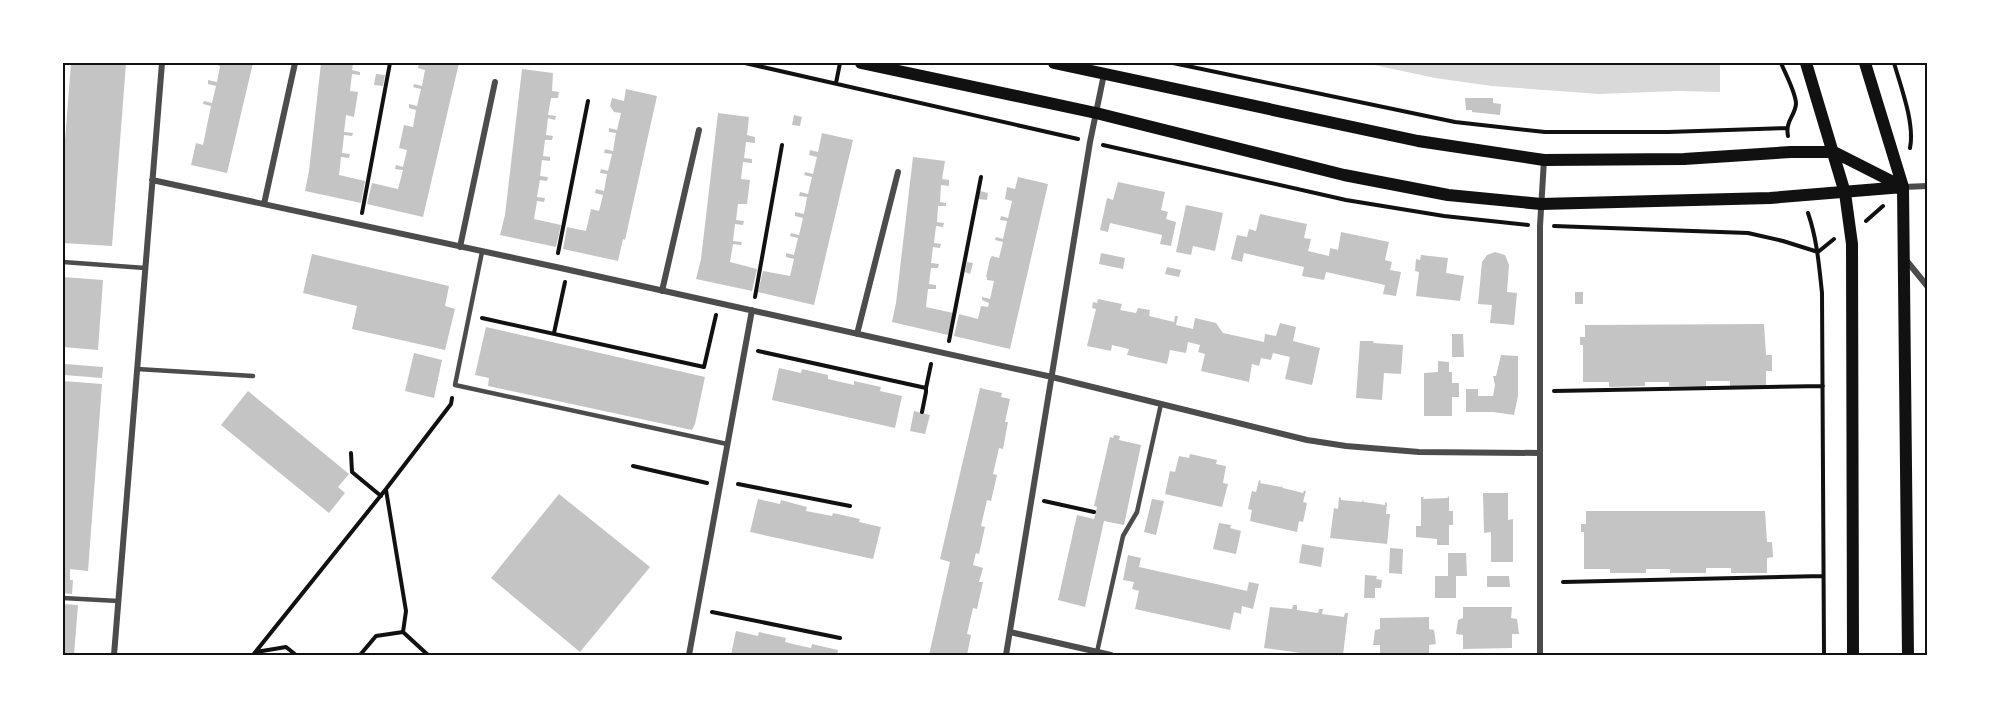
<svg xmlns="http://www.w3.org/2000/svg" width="1991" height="718" font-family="Raleway,sans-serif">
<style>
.water{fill:#d9d9d9}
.building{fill:#c4c4c4}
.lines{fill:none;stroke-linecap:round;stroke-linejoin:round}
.path{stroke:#111;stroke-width:4}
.service{stroke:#4c4c4c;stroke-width:4.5}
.minor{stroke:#4c4c4c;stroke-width:6}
.secondary{stroke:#111;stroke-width:12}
.neatline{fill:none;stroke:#111;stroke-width:2}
</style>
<rect width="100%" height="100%" fill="#fff"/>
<path class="water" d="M1365 63H1720V92L1678 91 1599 94 1492 86 1435 78Z"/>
<path class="building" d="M71 63H126L112 246 63 243V166Z
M212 63H253L227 173 191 165 196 143 203 145 211 106 203 104 204 101 212 103 216 86 208 84V80L217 82 220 66Z
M321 63H353L352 70 360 72V75L352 74 350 91 358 92 354 117 346 115 344 132 353 133 352 136 344 135 342 153 350 154 349 158 341 157 339 175 365 181 361 203 305 191 309 171Z
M419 63H459L423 217 367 204 372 183 398 189 403 170 395 169 396 165 403 167 407 150 399 148 404 125 413 127 416 110 409 108V104L417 106 421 89 413 87 414 84 422 86 425 70 418 68Z
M522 69 553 73 552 91 559 92 558 98H551L548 115 556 116 555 120 548 118 546 135 553 136 552 140H545L543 156 550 157V161L542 160 540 176 548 177 547 181 540 180 537 197 545 198 544 202 537 201 534 219 561 225 556 247 500 235 505 215Z
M376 74 385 75 383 86 374 85Z
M626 89 657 96 625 240 623 239 618 261 563 249 567 227 586 231 591 209 599 211 603 195 595 193 596 189 604 191 607 174 600 173 601 169 608 171 612 154 604 153 605 149 613 151 616 133 609 132V128L617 130 621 113 614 112 610 106 612 98 624 101Z
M1465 98H1493V103L1501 104 1500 115 1472 112V110H1466Z
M718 113 749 117 747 135 755 137V143L746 142 744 158 752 159V163L743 162 741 179 750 180 747 204H738L736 220 744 221 743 225 735 224 733 241 742 242 741 245 733 244 730 262 757 269 752 291 696 279 701 259Z
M794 115 802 117 800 126 792 125Z
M822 133 853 140 814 305 758 292 763 271 790 276 794 259 786 257V253L794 255 798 238 790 236 791 233 799 235 803 218 795 216V212L804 214 807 197 799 196 800 192 808 194 812 177 804 175 805 172 813 174 817 157 809 155 810 150 818 152Z
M913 157 945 161 942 179 949 180V186L941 185 940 202 946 203V206H938L937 222 944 223 943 227 936 226 934 243 941 244 940 248 933 247 931 263 939 264 938 268H931L929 284 936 285V289H928L926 307 953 313 948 335 892 322 896 303Z
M1018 177 1048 184 1010 349 954 336 959 314 978 319 981 306 988 307 989 303 982 300V297L990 299 994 281 987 280V277H986L990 259 992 256 999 258 1003 242 995 240 996 237 1003 239 1007 221 1000 220 1001 216 1008 218 1012 201 1005 199 1007 187 1015 189Z
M1118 182 1165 192 1161 210 1168 212 1166 219 1176 222 1171 246 1160 244 1162 235 1110 223 1108 232 1100 230 1107 198 1113 200Z
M980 191 988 193 987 200 978 199Z
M1186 205 1223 213 1215 251 1193 246 1191 255 1176 252Z
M1260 214 1307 224 1304 238 1311 239 1308 251 1329 256 1330 248 1338 250 1341 232 1389 242 1385 260 1392 262 1390 270 1401 272 1396 296 1383 294 1385 285 1326 272 1324 280 1302 276 1304 267 1244 253 1242 262 1231 259 1237 235 1247 237 1249 229 1256 231Z
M1495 252 1505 255 1509 265 1507 292 1517 293 1514 325 1490 323 1492 305 1478 304 1482 262 1487 255Z
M1101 253 1125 258 1123 269 1099 264Z
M312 254 449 286 445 306 455 309 445 350 352 329 357 306 303 293Z
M1421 255 1448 258 1446 273 1464 276 1460 301 1416 296 1419 272 1415 271 1416 259 1420 260Z
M967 262 973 263 970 274 965 272Z
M1167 267 1181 270 1179 277 1165 274Z
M63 277 103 280 98 350 63 347Z
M1575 292H1583V304H1575Z
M1098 299 1122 304 1120 310 1136 313 1138 308 1150 310 1149 316 1174 322 1175 316H1178L1176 325 1193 329 1195 318 1216 323 1223 333 1264 342 1265 334 1276 336 1280 323 1296 327 1293 341 1320 348 1312 385 1285 379 1290 357 1273 353 1271 360 1261 358 1259 366 1252 364 1249 382 1201 371 1205 354 1198 352 1200 345 1188 342 1186 353 1170 350 1167 364 1127 355 1129 349 1112 345 1111 351 1087 346 1096 309 1092 308 1093 302 1097 303Z
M1764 324 1766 355H1772V371H1766V386H1730V381H1706V386H1669V382H1645V386L1609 387V382H1583V345H1580V337H1585V325Z
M486 327 705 377 695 424 692 430 488 386 489 378 475 375Z
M1452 334H1463L1464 357H1452Z
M1360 341H1374L1373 343 1403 345 1401 374 1384 373 1382 400 1356 398Z
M414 353 442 360 434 398 405 391Z
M1501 355 1518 356V396L1514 415 1493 412H1466V389H1478V396H1493L1495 385 1493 376H1496Z
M1438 361 1449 362V372H1452V383H1459V397H1452V416H1424V373L1438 372Z
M65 364 103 367 102 378 64 375Z
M779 368 801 373 802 369 828 375V379L854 385V381L881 387 880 391 902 396 895 428 772 400Z
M63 381 102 384 88 571 70 569V580H73L72 594 63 593Z
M980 388 1002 393 1001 397 1010 399 1005 422H1008L1003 449 999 448 993 474 997 475 991 501 987 500 981 526 985 527 979 554 976 553 973 565 983 568 979 582H983L977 609 973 608 967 634 971 635 967 655H929L950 562 940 559Z
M248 391 349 474 338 487 345 493 329 513 221 425Z
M914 411 930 415 925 434 910 431Z
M1114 435 1120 436 1119 440 1141 445 1124 525 1104 521 1085 607 1058 600 1077 515 1094 519 1097 507 1094 506 1110 437 1113 438Z
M1190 454 1217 460 1216 464 1226 466 1223 483 1228 484 1222 507 1165 494 1170 471 1175 472 1179 456 1189 458Z
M1259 480 1261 481 1260 483 1281 487V486L1283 488 1303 493 1304 491H1306L1303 502 1307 503 1303 522 1299 521 1297 532 1250 521 1252 510 1248 509 1252 491 1256 492Z
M1483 493H1508V520L1513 519V562H1491V532L1484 533Z
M559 494 650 567 580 652 491 578Z
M1449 496V511H1453V525H1449V545H1437V539L1416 537V526H1421V497H1424L1423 499 1447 498Z
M1339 497 1341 498V500L1362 502V500L1364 502 1385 505V502L1387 503 1386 514H1390L1387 544 1330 538 1334 508 1338 509Z
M758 499 780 504 781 500 807 507 806 511 832 516 833 513 860 519 859 522 881 527 873 559 750 532Z
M1152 499 1164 501 1156 535 1144 532Z
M1586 511H1765L1767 542H1772L1773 557 1767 558V573H1731V568H1706V573H1670V569H1646V573H1610V569H1584V532H1581V524H1586Z
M1219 523 1231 525 1230 528 1241 531 1236 554 1213 549Z
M1302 544 1324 548 1321 567 1299 563Z
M1390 548 1403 549 1402 574 1389 573Z
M1448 553H1466L1467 576H1456V598H1435V576H1448Z
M1128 555 1141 558 1139 567 1216 584 1247 591 1249 582 1259 584 1253 609 1242 606 1241 614 1234 612 1230 630 1135 609 1139 591 1132 589 1134 582 1123 580Z
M1365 575 1377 576 1376 579 1382 580 1381 588H1375V598H1364Z
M1487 576H1509L1510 587H1487Z
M63 604 78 605 74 655H63Z
M1293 605H1297V610L1318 613 1319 609H1323L1322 614 1344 617 1345 613H1348L1343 655H1316L1264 648 1270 607 1292 609Z
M1463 607H1512L1511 618 1517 619 1519 634H1512V648L1463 649V635L1456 634 1458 620 1463 618Z
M1429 617V629L1434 630 1436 644 1429 645V655H1380V645H1373L1375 630 1380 629V618Z
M736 631 758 636 759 632 786 638 785 642 797 645 811 648 812 644 838 650 837 655H731Z"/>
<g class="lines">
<path class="path" d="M745 63 1078 139
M1173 63 1455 122 1545 132H1668L1787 128
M1781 63C1785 73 1796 93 1796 104 1795 116 1785 121 1788 136
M1894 63C1901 87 1915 124 1910 148
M836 83 840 63
M1103 145 1346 200 1444 216 1528 225
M362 213 390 63
M1808 213C1817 239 1819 265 1822 293L1824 655
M1866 221 1883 206
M1554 226 1748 233 1783 241 1818 252 1834 239
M558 253 588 101
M755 297 782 145
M482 318 704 367 716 315
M554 333 565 282
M949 341 981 177
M758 351 926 388 931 364
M1554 391 1823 386
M922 412 926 392V388
M351 453 352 472 381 496
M633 466 707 483
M738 484 850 506
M1044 501 1094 512
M1563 582 1823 576
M712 612 840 638
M403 632 428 655
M256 652 286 647 296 655
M253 655 386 489 451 404 452 398
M360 655 376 636 403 632 406 611 386 490"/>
<path class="service" d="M482 252 455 385 727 444
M63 262 145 268
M137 369 253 376
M63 598 118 601
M1097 652 1123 536 1137 512 1161 404"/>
<path class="minor" d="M152 180 556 267 1052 377 1307 440 1346 446 1419 452 1540 453
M1903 187 1928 186
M264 204 295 63
M460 247 495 82
M1906 260 1928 287
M662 291 699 130
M857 334 898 172
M1010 632 1111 655
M114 655 162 63
M689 655 752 310
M1006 655 1090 142 1104 74
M1540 655V226L1544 160"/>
<path class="secondary" d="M861 63 1096 113 1344 175 1448 195 1541 204 1770 198 1903 187
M1054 63 1418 141 1544 160 1684 159 1791 152H1834L1903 187
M1806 63 1845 193 1852 244 1853 655
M1865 63 1903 187 1908 655"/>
</g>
<rect width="1991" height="718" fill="none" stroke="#ffffff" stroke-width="129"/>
<rect x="64" y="64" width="1862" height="590" class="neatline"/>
</svg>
